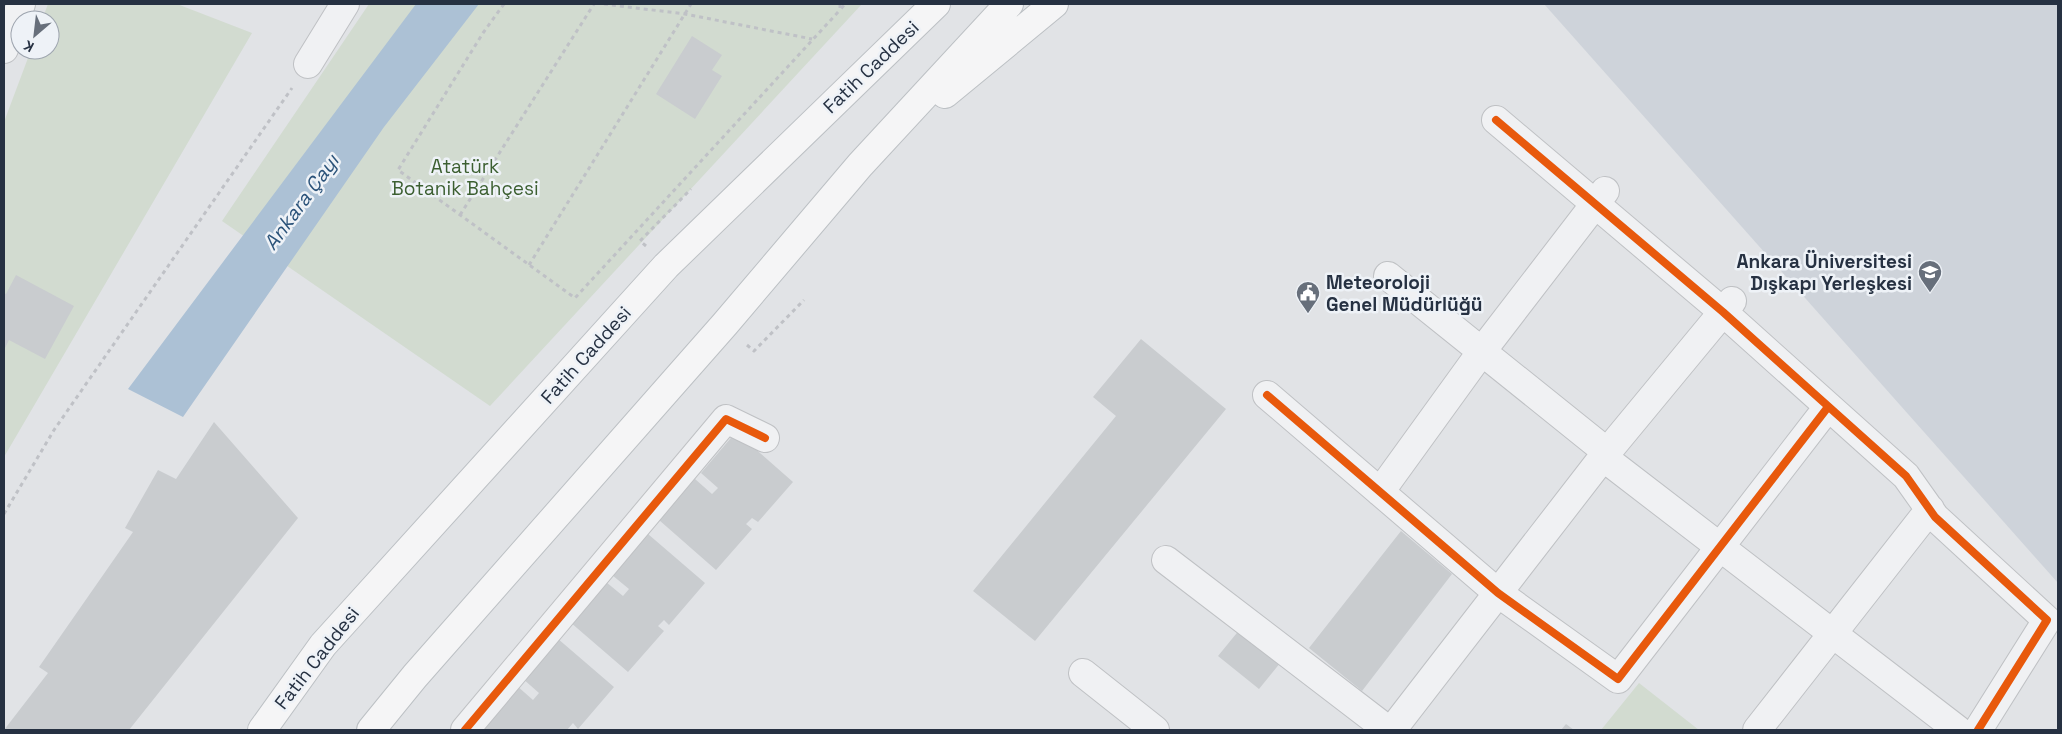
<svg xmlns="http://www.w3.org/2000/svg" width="2062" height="734" font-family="'Space Grotesk',sans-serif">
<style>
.built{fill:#ced3da}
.green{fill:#d2dbd0}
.water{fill:#acc1d5}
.building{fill:#c9cccf}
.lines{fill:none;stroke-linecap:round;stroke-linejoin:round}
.street-casing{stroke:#bfc1c4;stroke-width:30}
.primary-casing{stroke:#bcc0c4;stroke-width:30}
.path{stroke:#bfc1c6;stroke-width:3;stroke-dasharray:4 4;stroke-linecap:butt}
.street{stroke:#f0f1f3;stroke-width:28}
.primary{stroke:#f5f5f6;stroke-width:28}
.cycleway-casing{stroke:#eef2f7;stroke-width:11}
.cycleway{stroke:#e8590c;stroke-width:8}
.labels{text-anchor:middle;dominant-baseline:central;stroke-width:5;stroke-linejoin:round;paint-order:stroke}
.street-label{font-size:19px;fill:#263142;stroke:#eef2f7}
.park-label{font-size:19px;fill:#3c5f31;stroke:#eef2f7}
.poi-label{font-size:19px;font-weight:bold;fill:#263142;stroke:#eef2f7;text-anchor:end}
.water-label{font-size:20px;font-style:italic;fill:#2b537a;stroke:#eef2f7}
</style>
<rect width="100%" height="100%" fill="#e1e3e6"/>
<path class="built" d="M1544 4H2058V583Z"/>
<path class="green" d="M48 4H177L252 33 4 457V122L31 50H50V20H42Z
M369 4H862L490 406 222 221Z
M1639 683 1699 730H1601Z"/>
<path class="water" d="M416 4H479L384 127 183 417 128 389Z"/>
<path class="building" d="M692 36 722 55 712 70 722 76 695 119 656 94Z
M16 275 74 306 45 359 9 340 4 350V293L6 294Z
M1141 339 1226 409 1035 641 973 591 1116 416 1093 397Z
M214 422 298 518 129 730H4L48 673 39 667 133 532 125 528 158 470 176 479Z
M736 432 793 482 758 522 752 518 746 524 752 529 716 570 659 520 695 479 712 494 718 488 701 473Z
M1401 531 1452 574 1362 691 1309 648Z
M648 534 705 583 669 625 664 620 658 626 664 631 628 672 570 622 606 582 623 596 629 589 612 575Z
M1245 623 1285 657 1259 689 1218 656Z
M557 638 614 687 578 729 573 723 567 730H485L480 726 516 685 533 700 539 693 522 678Z
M1566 724 1574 730H1561Z"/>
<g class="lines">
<g class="street-casing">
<path id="street" d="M4 49 21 4
M308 64 345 4
M1496 120 1723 312 1906 476 1935 517 2047 620 1978 730
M1388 276 1607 452
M1267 395 1498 593 1618 679 1828 407
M1603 457 1958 730
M1380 492 1482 351 1605 191
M1166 560 1388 730
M1083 673 1155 730
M465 730 726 419 765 438
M1392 730 1603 457 1732 301
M1757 730 1930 509"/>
</g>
<g class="primary-casing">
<path id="primary" d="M945 94 1054 4
M262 730 323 645 666 266 936 4
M371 730 415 676 725 324 860 165 1009 4"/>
</g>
<path class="path" d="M504 4 483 33 398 170 575 298 840 10
M604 4 685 14 812 39
M840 4V10L845 4
M460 215 594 4
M646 246 640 241 691 189
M529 265 691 4
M747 345 754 351 804 300
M4 514 54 430 292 88"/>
<use href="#street" class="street"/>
<use href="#primary" class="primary"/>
<g class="cycleway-casing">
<path id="cycleway" d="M1496 120 1723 312 1906 476 1935 517 2047 620 1978 730
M1267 395 1498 593 1618 679 1828 407
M465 730 726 419 765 438"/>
</g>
<use href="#cycleway" class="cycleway"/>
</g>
<defs>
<g id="university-pin" transform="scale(1.25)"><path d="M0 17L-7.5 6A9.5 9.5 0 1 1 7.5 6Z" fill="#676f7b" stroke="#eef2f7"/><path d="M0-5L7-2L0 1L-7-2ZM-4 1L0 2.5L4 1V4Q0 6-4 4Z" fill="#fff"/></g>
<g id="civic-pin" transform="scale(1.25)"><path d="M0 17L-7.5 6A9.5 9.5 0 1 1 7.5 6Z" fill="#676f7b" stroke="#eef2f7"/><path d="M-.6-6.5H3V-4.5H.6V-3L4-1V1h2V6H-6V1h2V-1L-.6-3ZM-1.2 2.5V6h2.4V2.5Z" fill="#fff"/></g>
</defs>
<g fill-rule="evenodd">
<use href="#university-pin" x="1930" y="272"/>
<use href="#civic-pin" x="1308" y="293"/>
</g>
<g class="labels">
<g class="street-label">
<text transform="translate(871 67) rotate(-44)">Fatih Caddesi</text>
<text transform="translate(586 355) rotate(-48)">Fatih Caddesi</text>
<text transform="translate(317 658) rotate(-52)">Fatih Caddesi</text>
</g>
<g class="park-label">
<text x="465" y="166">Atatürk<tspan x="465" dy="22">Botanik Bahçesi</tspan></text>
</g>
<g class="poi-label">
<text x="1912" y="261">Ankara Üniversitesi<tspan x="1912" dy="22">Dışkapı Yerleşkesi</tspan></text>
<text x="1326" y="282" text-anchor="start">Meteoroloji<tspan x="1326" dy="22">Genel Müdürlüğü</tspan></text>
</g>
<g class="water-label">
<text transform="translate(301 202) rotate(-54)">Ankara Çayı</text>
</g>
</g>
<rect width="2062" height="734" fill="none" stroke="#263142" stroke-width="10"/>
<g transform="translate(35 35) rotate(208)"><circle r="24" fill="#eef2f7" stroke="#9ea5af"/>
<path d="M0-4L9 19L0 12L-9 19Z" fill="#676f7b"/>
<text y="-8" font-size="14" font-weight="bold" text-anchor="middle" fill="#263142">K</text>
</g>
</svg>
